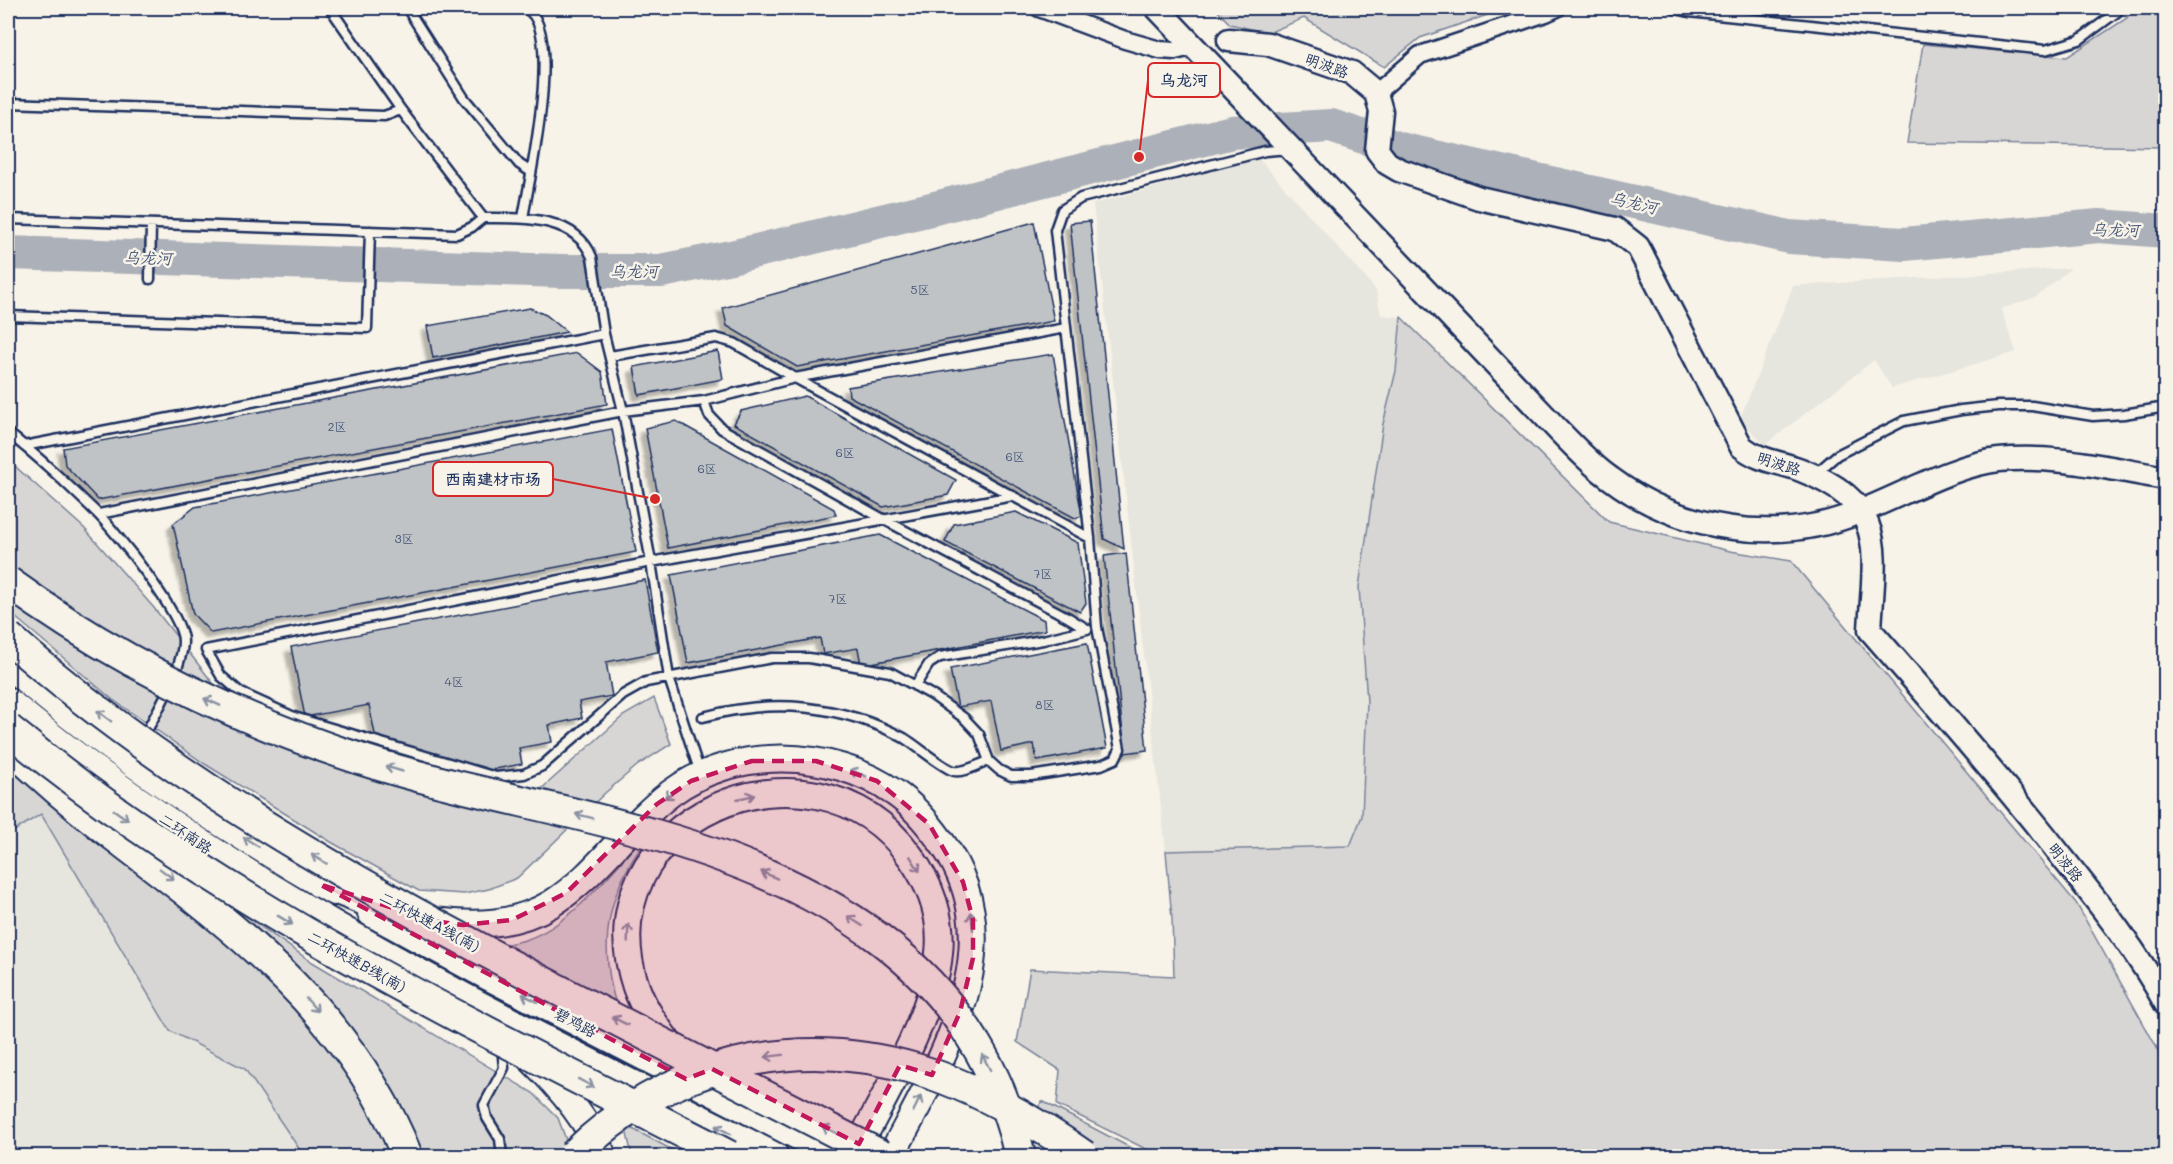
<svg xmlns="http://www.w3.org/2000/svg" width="2173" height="1164" font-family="Mali,'LXGW WenKai TC',sans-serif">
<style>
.built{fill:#e6e5de}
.green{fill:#d7d6d4;stroke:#798299;stroke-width:1.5}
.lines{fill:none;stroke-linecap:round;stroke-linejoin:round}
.river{stroke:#acb0b9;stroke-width:34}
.building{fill:#c0c3c5;stroke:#1b2f5e;stroke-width:1.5;filter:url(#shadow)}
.lane-casing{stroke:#1b2f5e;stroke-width:13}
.street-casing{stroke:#1b2f5e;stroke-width:21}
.secondary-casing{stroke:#1b2f5e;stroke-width:27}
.primary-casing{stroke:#1b2f5e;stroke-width:30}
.highway-casing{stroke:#1b2f5e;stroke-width:34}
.lane{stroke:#f7f3e8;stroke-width:8}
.street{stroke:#f7f3e8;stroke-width:16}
.secondary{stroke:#f7f3e8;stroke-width:22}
.primary{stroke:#f7f3e8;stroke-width:26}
.highway{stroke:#f7f3e8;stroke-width:30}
.highway-bridge-casing{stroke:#1b2f5e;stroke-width:34;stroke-linecap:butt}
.highway-bridge{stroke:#f7f3e8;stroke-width:30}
.oneway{stroke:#8991a3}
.marked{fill:#c2185b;fill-opacity:0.2;stroke:#c2185b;stroke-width:4.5;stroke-dasharray:12 8;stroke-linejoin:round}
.labels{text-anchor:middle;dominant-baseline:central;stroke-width:5;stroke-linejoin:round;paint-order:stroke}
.number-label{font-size:12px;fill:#445478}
.street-label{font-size:15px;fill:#1b2f5e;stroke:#f7f3e8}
.water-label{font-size:16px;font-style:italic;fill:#465679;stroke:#f7f3e8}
.leader{fill:none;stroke:#d62828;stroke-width:2}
.callout-dot{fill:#d62828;stroke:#f7f3e8;stroke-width:2}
.callout{fill:#f7f3e8;stroke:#d62828;stroke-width:2}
.callout-label{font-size:16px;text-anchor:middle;font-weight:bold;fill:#1b2f5e}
</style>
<defs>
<filter id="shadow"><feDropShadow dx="-5.5" dy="5.5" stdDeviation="1.5" flood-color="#0004"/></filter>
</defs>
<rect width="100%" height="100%" fill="#f7f3e8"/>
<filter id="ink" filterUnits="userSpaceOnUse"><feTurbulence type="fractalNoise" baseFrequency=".0167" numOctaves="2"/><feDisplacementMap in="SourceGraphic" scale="12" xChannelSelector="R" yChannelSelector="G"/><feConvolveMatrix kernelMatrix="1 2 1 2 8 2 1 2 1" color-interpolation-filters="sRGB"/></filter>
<g filter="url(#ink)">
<path class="built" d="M1259 159 1376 290 1381 315 1401 317 1396 371 1383 424 1359 587 1367 702 1362 816 1350 846 1166 851 1093 204Z
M2071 268 2036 297 2001 309 2016 352 1892 388 1874 360 1765 445 1740 419 1793 286Z
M40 814 170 1031 245 1069 304 1156H8V835Z"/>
<path class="green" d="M1215 8H1508L1420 38 1384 67 1304 18 1268 33 1230 24Z
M2133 8H2165V147L1907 143 1923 44 2067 57 2127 18Z
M1401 317 1609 522 1730 551 1791 561 2076 903 2156 1046 2165 1069V1156H1160L1057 1105 1060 1070 1017 1042 1030 969 1174 976 1172 919 1166 851 1350 846 1362 816 1367 702 1359 587 1383 424 1396 371Z
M8 460 84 528 154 608 224 697 413 763 539 791 623 716 654 698 671 744 638 765 605 793 517 878 489 889 464 894 419 891 331 842 205 764 112 699 8 611Z
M8 744 48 778 309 960 533 1093 558 1118 572 1156H304L245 1069 170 1031 41 814 8 835Z
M644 836 647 839C606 893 597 946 618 1011L498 946C507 944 516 943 525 940 572 925 611 872 644 836Z
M1042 1101 1146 1156H1012Z
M625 1125 684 1156H632Z"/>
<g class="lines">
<path class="river" d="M8 253 561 271H661L731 257 931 209 1232 132 1331 126 1400 149 1789 237 1904 244 2099 226 2166 231"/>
</g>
<path class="building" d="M1090 221 1124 549 1104 539 1070 223Z
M1034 222 1054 321 797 367 727 326 723 308Z
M530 308 546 315 567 332 433 358 427 326Z
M718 351 723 379 639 395 634 367Z
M577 353 602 372 607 404 98 500 65 465 63 448Z
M1053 354 1082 516 1075 518 849 396 848 387Z
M805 396 956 480 948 495 883 507 734 424 741 411Z
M676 421 834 509 836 515 668 548 645 428Z
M612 429 636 552 211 633 193 614 173 524 195 507Z
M1016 512 1078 543 1086 603 1080 612 945 542 954 524Z
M880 535 1044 620 1045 630 861 665 858 648 823 654 820 638 688 663 671 575Z
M1126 553 1147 750 1125 753 1104 556Z
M645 580 658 652 606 662 612 696 579 702 582 718 549 725 552 742 519 748 522 764 479 772 376 739 369 705 305 717 291 647Z
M1087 643 1107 748 1037 761 1034 744 1001 751 991 701 958 707 950 669Z"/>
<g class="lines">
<g class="lane-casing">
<path id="lane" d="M330 8 401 110 483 218C521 218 575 215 592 257L604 334 623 411 651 562 669 678 700 773
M407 8 464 98 519 164 531 172
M1673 8 1689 12 2045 50 2079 40 2117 12 2119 8
M8 103 384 116 401 110
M523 218C529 181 565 26 525 8
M8 219 457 234 472 227 483 218
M150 279 151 224
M8 316 367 328 370 231
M610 356 716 338 734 343 795 378 1090 538
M704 401 709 415 722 429 883 519 1069 618 1087 629
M8 433C39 457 68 485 97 513 116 532 183 615 183 641 183 667 156 714 143 738
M24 446 604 334
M1814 475 1837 455 1904 421 1961 410 1998 406H2032L2093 416 2124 414 2166 407
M1013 496 651 562 206 650 221 676 241 693 294 717 496 777 524 774 542 766 623 695 646 682 772 658H809L890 672 932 695 964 718 979 734 989 761 999 770 1011 776H1031L1101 765 1115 759 1120 749 1097 627 1090 538 1055 230 1062 210 1081 198 1265 151 1288 149
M99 514 623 411 704 401 795 378 1066 328
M915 686 929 664 940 657 1043 640 1087 629
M703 717C772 698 841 704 904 738 916 745 944 769 954 771 965 773 979 764 989 761
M502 1156 500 1139 487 1118 484 1105 504 1068 502 1046"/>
</g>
<g class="street-casing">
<path id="street" d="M1039 8 1125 40 1160 50 1175 51 1195 46
M1376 93 1420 55 1546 13 1557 8"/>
</g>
<g class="secondary-casing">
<path id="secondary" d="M1157 8 1560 432C1576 448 1591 465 1610 478 1680 531 1777 546 1859 512 1900 496 1957 464 1999 460 2054 454 2111 469 2166 478
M1229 40 1268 44 1352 73 1376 93 1381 111 1377 150 1387 163 1399 170 1479 198 1615 229 1638 247 1741 446C1758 461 1781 462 1801 470 1890 505 1874 550 1870 630 1934 703 1998 776 2058 852 2097 901 2136 949 2166 1004"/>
</g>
<g class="primary-casing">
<path id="primary" d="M8 665C107 752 220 826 334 892
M8 701C238 892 510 1021 775 1156
M319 884 362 901 397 913
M371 913 487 976 836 1156
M433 921C474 926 514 926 551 904 597 875 627 826 671 793 734 746 831 748 895 793 913 805 927 822 940 840 1017 943 941 1060 891 1156
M673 1049C659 1030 644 1010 636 987 580 820 812 719 910 856 930 884 943 918 939 953 934 1015 882 1100 853 1156
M531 1059C560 1087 587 1119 603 1156"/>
</g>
<g class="highway-casing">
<path id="highway" d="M8 745C39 774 71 802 104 828 227 922 348 1007 407 1156"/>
</g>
<use href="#lane" class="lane"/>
<use href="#street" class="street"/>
<use href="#secondary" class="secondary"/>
<use href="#primary" class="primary"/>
<use href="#highway" class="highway"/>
<g class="highway-bridge-casing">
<path id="highway-bridge" d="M8 582C115 660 234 718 360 759 452 789 546 804 638 830 815 878 977 963 1020 1156
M8 637C176 786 374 894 572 997 676 1050 779 1103 882 1156
M8 729C224 908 481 1028 729 1156
M573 1156C665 1065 790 1032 916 1069 976 1087 1033 1120 1084 1156"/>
</g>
<use href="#highway-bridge" class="highway-bridge"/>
</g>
<defs><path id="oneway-shaft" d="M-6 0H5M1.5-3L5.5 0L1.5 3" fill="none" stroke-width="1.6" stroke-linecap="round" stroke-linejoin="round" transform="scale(1.5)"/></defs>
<g class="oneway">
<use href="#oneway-shaft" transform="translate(212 702) rotate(-156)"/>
<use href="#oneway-shaft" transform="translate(104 716) rotate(-143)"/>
<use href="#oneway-shaft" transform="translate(394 769) rotate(-164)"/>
<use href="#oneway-shaft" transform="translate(858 773) rotate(-158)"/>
<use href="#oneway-shaft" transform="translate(672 793) rotate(145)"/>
<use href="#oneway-shaft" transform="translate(746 797) rotate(-13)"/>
<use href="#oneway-shaft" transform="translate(121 815) rotate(35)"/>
<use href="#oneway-shaft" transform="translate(584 816) rotate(-166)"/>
<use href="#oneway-shaft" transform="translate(251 842) rotate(-148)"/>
<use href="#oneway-shaft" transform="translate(319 859) rotate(-149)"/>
<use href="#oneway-shaft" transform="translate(915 864) rotate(58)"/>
<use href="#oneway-shaft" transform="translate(167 874) rotate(37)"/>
<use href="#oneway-shaft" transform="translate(769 875) rotate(-156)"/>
<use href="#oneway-shaft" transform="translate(285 920) rotate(31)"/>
<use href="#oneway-shaft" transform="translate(855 921) rotate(-147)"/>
<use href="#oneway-shaft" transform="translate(972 921) rotate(-97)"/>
<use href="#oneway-shaft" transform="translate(628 933) rotate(-88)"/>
<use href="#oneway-shaft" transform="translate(530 998) rotate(-153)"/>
<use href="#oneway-shaft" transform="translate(312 1005) rotate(48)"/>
<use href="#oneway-shaft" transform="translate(620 1021) rotate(-153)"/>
<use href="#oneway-shaft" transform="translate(774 1056) rotate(173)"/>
<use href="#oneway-shaft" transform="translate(986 1062) rotate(-118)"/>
<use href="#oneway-shaft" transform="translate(586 1083) rotate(27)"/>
<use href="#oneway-shaft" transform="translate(917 1104) rotate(-64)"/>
<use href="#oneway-shaft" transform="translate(723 1130) rotate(-153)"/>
<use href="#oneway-shaft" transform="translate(830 1130) rotate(-153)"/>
</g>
</g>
<path class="marked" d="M752 761H816L877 781 929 824 963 882 973 920V958L960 1012 932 1075 900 1065 859 1144 712 1069 686 1079 319 884 433 921 463 925 512 920 566 893 657 804 691 781Z"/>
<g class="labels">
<g class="number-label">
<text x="920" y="289">5区</text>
<text x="337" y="426">2区</text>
<text x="845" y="452">6区</text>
<text x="1015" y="456">6区</text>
<text x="707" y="468">6区</text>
<text x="404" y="538">3区</text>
<text x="1043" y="573">7区</text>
<text x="838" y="598">7区</text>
<text x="454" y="681">4区</text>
<text x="1045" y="704">8区</text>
</g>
<g class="street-label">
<text transform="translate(1327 65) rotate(20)">明波路</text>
<text transform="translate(1779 463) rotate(18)">明波路</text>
<text transform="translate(186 833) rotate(34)">二环南路</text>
<text transform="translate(2066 862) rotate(51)">明波路</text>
<text transform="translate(430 921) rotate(28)">二环快速A线(南)</text>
<text transform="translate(357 961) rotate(29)">二环快速B线(南)</text>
<text transform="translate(576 1022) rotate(28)">碧鸡路</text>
</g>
<g class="water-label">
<text transform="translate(1634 202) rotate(13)">乌龙河</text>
<text transform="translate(2115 229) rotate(1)">乌龙河</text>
<text transform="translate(148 257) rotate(2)">乌龙河</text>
<text x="634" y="270">乌龙河</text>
</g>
</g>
<path class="leader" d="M1139 157L1148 80M655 499L553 479"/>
<g class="callout-dot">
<circle cx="1139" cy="157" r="6"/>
<circle cx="655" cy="499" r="6"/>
</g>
<g class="callout">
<rect x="1148" y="63" width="72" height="34" rx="6"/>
<rect x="433" y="462" width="120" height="34" rx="6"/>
</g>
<g class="callout-label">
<text x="1184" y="86">乌龙河</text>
<text x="493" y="485">西南建材市场</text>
</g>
<rect width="2173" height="1164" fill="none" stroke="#f7f3e8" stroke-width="30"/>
<rect x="15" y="15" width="2143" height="1134" fill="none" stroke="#1b2f5e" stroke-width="2" filter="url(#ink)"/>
</svg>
